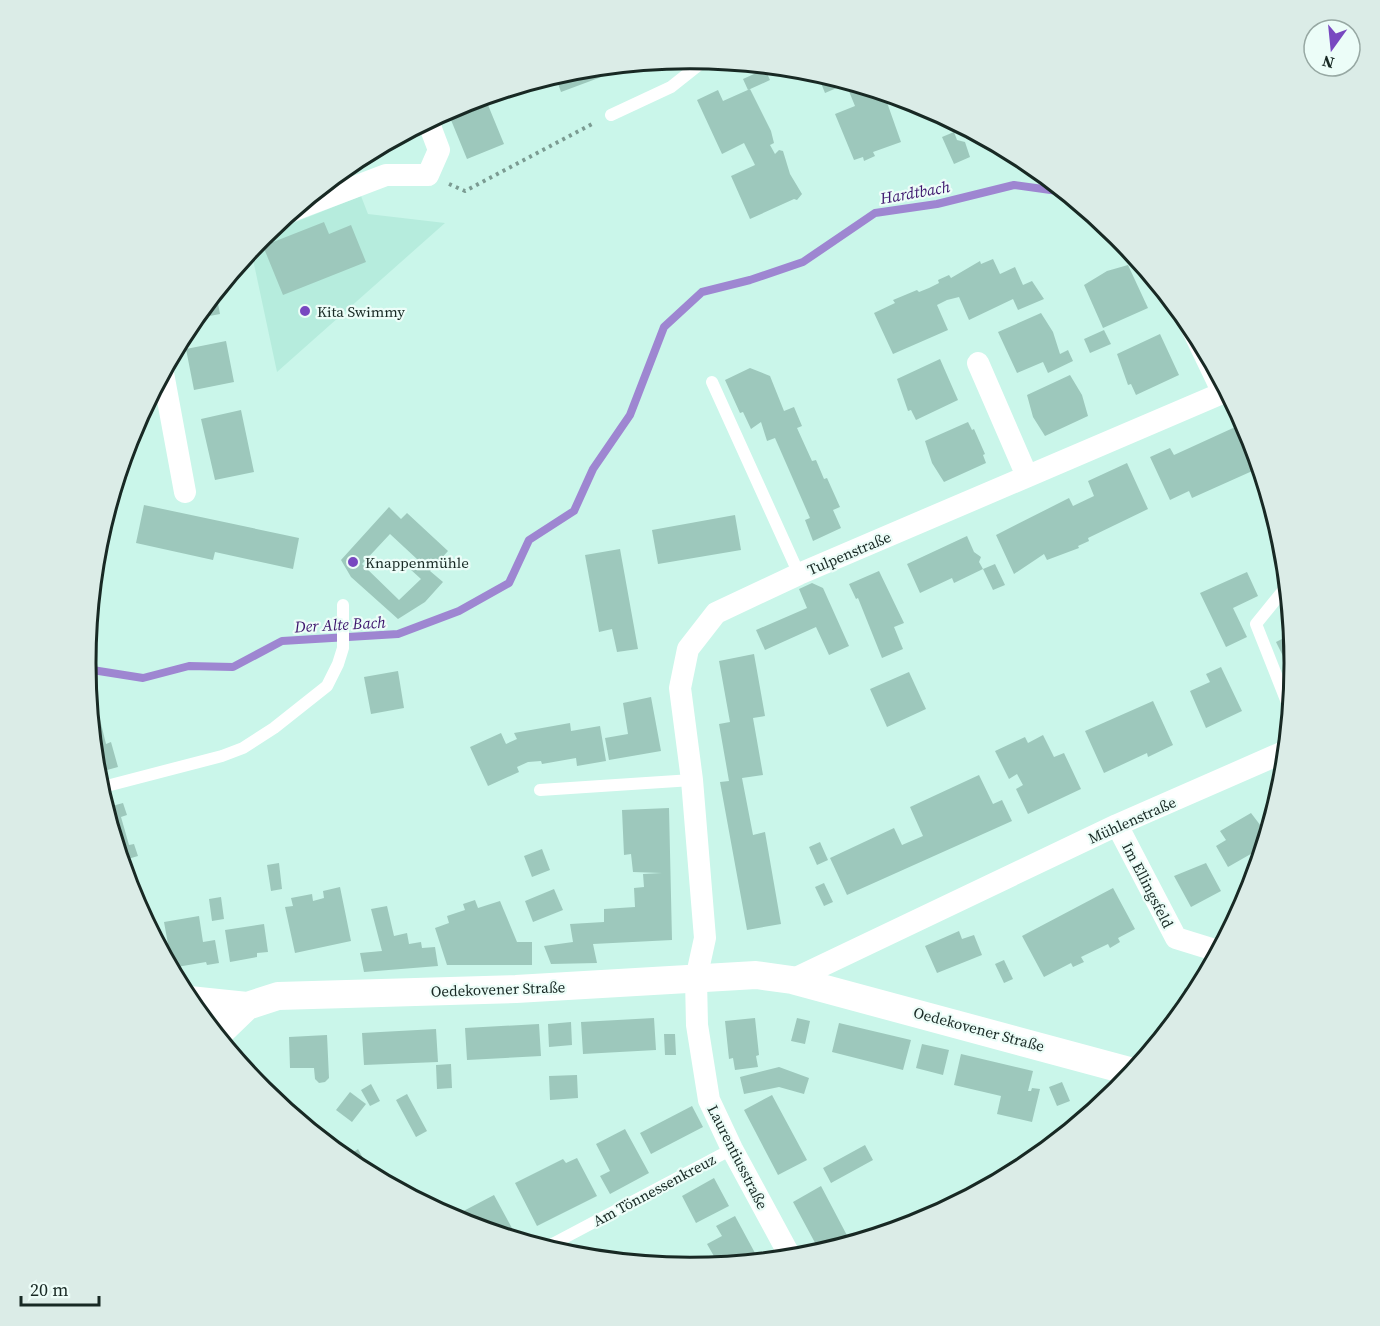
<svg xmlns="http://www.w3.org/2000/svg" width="1380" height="1326" font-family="'Source Serif 4',serif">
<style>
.built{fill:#b6ecdd}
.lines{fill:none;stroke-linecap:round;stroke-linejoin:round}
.stream{stroke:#9e86d1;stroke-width:8}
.building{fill:#9dc8bc;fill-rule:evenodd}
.path{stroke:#7b9b92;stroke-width:4;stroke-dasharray:3 4.5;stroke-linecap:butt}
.service{stroke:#fff;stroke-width:12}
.minor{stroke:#fff;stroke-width:22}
.tertiary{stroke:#fff;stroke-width:28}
.poi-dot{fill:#7848c0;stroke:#ecfdf8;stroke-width:2}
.labels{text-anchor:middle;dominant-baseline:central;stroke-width:4.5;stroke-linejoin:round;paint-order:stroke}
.poi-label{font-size:15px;fill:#182924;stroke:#ecfdf8;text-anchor:start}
.street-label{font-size:15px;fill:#182924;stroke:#ecfdf8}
.water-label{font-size:16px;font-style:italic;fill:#3d156d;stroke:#ecfdf8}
.rim{fill:none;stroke:#182924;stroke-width:3}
</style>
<rect width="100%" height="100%" fill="#caf6ea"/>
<path class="built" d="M361 196 368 214 445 223 277 372 251 250 263 235Z"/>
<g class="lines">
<path class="stream" d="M86 669 143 678 189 666 233 667 282 641 398 634 459 611 509 583 529 540 574 511 593 469 630 415 664 327 702 292 750 280 803 262 875 213 937 204 1014 185 1065 192"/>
</g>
<path class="building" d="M610 66 612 73 561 92 555 75 572 70Z
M765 69 770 80 748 90 743 79Z
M817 73 874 90 876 95 884 94 901 142 873 152 875 156 864 161 863 157 854 160 835 114 855 106 846 84 825 93Z
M750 89 771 131 774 143 770 145 775 154 779 150 783 151 790 174 802 194 797 200 794 199 750 219 731 176 755 165 744 143 722 154 697 100 718 90 723 101Z
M488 105 504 144 467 159 451 120Z
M409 131 412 136 375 151 374 150Z
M954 132 957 140 965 142 970 157 954 164 942 137Z
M324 222 329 234 351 225 366 262 283 295 263 246Z
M993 259 1000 274 1015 267 1023 285 1032 281 1044 299 1018 310 1013 299 969 320 959 297 947 300 937 305 948 330 893 354 874 313 895 303 893 300 917 290 919 292 929 288 939 283 938 280 949 275 951 278 980 261 981 264Z
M1128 265 1148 308 1103 328 1084 285 1107 271Z
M216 293 220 314 194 319 203 308Z
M1041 313 1053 332 1060 354 1068 350 1073 361 1048 373 1043 362 1017 373 998 332Z
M1104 330 1111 344 1090 353 1084 339Z
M1160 334 1179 375 1136 395 1131 384 1128 385 1117 354Z
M226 341 234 382 194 390 186 349Z
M940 359 958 400 916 420 911 410 908 411 897 379Z
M750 368 770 376 784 411 794 407 802 426 797 428 812 461 816 460 824 479 827 478 840 507 833 510 841 528 813 541 805 520 810 518 775 438 767 441 761 422 751 429 743 412 740 413 725 380Z
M1070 375 1082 395 1088 416 1045 436 1033 417 1027 395Z
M241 410 254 472 215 480 201 419Z
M968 422 972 430 974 429 985 454 983 455 986 463 944 482 932 463 925 441Z
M1244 423 1259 468 1192 498 1189 491 1170 500 1150 457 1170 448 1174 455Z
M126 452 129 467 120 468Z
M1127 463 1148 509 1088 538 1089 541 1078 546 1079 548 1047 560 1044 554 1014 574 996 535 1069 498 1073 506 1094 496 1088 481Z
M144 505 299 538 293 569 215 552 213 560 136 543Z
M389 507 401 519 407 513 448 551 430 571 443 582 425 602 398 619 351 577 341 560ZM390 534 418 560 410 569 421 579 399 600 362 564Z
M735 515 741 550 658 564 652 530Z
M967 536 974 552 981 557 979 562 983 569 954 583 952 578 920 593 907 564Z
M620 549 638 649 617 652 612 629 599 632 585 555Z
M995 564 1005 585 993 590 983 569Z
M879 571 904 623 894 627 903 649 882 658 858 598 856 599 849 584Z
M1247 572 1258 596 1233 608 1247 637 1226 647 1200 593Z
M812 583 823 588 849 646 829 655 816 627 765 650 756 630 807 608 799 589Z
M1292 634 1294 663 1293 676 1276 642Z
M754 654 765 716 753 718 763 775 742 778 753 835 765 832 781 924 747 930 720 782 729 781 719 724 730 722 719 661Z
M1221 667 1242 711 1206 728 1190 691 1210 682 1206 674Z
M398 671 404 708 371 714 364 677Z
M909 672 926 709 887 727 870 689Z
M93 691 106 744 111 742 118 767 96 773 88 692Z
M651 697 661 751 609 760 605 738 628 734 623 703Z
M1153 701 1173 745 1148 757 1147 753 1104 773 1085 731Z
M570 723 571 731 600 726 606 761 577 766 576 758 542 764 541 761 528 762 517 767 519 772 488 786 470 747 501 733 506 744 517 739 514 733Z
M1043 735 1054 757 1064 753 1081 789 1028 814 1016 789 1023 785 1017 774 1009 779 995 751 1025 737 1028 743Z
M979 775 993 804 1002 800 1012 821 847 895 830 858 894 828 902 845 923 836 910 807Z
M123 803 127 815 121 817 129 845 134 844 138 856 121 861 105 808Z
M669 808 672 940 593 944 597 963 551 964 544 946 573 942 570 924 604 922V909L635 907 634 888 644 887 643 874 662 873 633 872 631 854 624 855 622 810Z
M1251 813 1267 834 1263 847 1228 867 1216 846 1226 840 1220 831Z
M820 842 828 860 817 865 809 847Z
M542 849 550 870 532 877 524 856Z
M279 863 282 889 271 891 267 865Z
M1206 863 1221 891 1191 907 1174 876Z
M824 883 833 902 824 906 815 887Z
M340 887 351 941 295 953 285 907 293 906 291 898 312 894 313 901 324 898 323 891Z
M1113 888 1135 929 1118 938 1120 942 1110 948 1108 944 1081 957 1084 962 1073 967 1071 963 1044 977 1022 936Z
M554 889 563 910 533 922 525 901Z
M221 897 224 919 212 921 209 899Z
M475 900 478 908 500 901 517 942H532V965H447L435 928 449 923 447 916 465 910 463 904Z
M387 906 394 936 407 933 409 944 421 942 422 948 435 947 438 966 364 972 360 953 382 951 371 909Z
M199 916 203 942 215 940 219 963 207 965 206 962 171 968 159 946 168 944 164 922Z
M264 924 268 952 257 953V957L230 962 225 930Z
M959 931 962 939 974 935 982 955 937 973 925 946Z
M1004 960 1013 979 1004 983 995 964Z
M1195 984 1196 987 1200 984 1190 1002 1184 989Z
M654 1018 656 1050 583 1054 581 1022Z
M755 1018 759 1055 756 1056 758 1067 735 1070 733 1058 729 1059 725 1021Z
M797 1018 810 1021 805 1044 791 1041Z
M571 1022 572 1045 549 1047 548 1024Z
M839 1023 911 1040 903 1070 832 1052Z
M539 1024 541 1056 467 1060 465 1028Z
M436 1029 438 1062 364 1065 362 1033Z
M664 1034H675L676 1055H665Z
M327 1035 329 1078 325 1082 319 1083 315 1079 314 1068H290L289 1037Z
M922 1044 949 1050 943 1075 916 1068Z
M961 1054 1033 1071 1028 1091H1031L1032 1088 1040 1089 1032 1122 997 1114 1001 1096 954 1085Z
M451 1064 452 1088 437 1089 436 1065Z
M779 1067 809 1078 804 1094 779 1087 744 1094 740 1077Z
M577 1075 578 1098 550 1100 549 1076Z
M1062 1082 1070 1101 1057 1106 1049 1087Z
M371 1084 380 1101 370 1106 361 1090Z
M350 1092 366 1104 352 1122 336 1110Z
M407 1094 427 1131 416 1137 396 1100Z
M772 1095 807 1160 778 1175 744 1110Z
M692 1106 703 1127 651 1154 640 1133Z
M299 1108 307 1124 305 1125 290 1113Z
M625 1129 649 1173 610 1194 600 1176 610 1171 596 1144Z
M865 1145 873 1160 831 1183 823 1168Z
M358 1149 365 1162 356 1167 346 1157Z
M577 1158 597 1196 537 1226 515 1183 563 1159 566 1163Z
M714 1178 729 1206 696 1223 682 1196Z
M821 1186 851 1243 820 1252 793 1202Z
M494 1195 513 1230 504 1235 457 1220 454 1216Z
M735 1216 755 1253 735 1263 719 1265 707 1244 722 1236 716 1226Z"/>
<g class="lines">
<path class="path" d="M449 184 465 191 594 123"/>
<path class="service" d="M611 115 671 87 705 60
M712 382 799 574
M1282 592 1256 624 1290 710
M99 788 222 756 243 748 274 728 327 686 338 664 343 648V605
M540 790 692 780
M545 1248 732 1149"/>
<path class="minor" d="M294 210 386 175H428L439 150 428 121
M1190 324 1223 393
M978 363 1027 476
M163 373 185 492
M1117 825 1176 938 1218 951
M792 980 1117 825 1286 751
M791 1258 732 1149 709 1100 697 1025 696 979 705 938 692 780 680 688 688 649 716 613 799 574 1227 391"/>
<path class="tertiary" d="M189 1000 247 1006
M217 1035 247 1006 278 996 516 989 756 975 792 980 1133 1072"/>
</g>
<g class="poi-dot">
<circle cx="305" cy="311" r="6"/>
<circle cx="353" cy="562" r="6"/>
</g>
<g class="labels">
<g class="poi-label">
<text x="317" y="311">Kita Swimmy</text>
<text x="365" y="562">Knappenmühle</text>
</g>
<g class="street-label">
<text transform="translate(849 553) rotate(-23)">Tulpenstraße</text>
<text transform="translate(1132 820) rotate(-24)">Mühlenstraße</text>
<text transform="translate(1148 885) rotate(63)">Im Ellingsfeld</text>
<text transform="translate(498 989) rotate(-2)">Oedekovener Straße</text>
<text transform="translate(979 1029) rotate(15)">Oedekovener Straße</text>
<text transform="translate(738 1157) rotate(63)">Laurentiusstraße</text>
<text transform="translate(654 1190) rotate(-28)">Am Tönnessenkreuz</text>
</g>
<g class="water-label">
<text transform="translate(915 192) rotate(-10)">Hardtbach</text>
<text transform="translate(340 624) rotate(-3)">Der Alte Bach</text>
</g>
</g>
<path d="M0 0H1380V1326H0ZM96 663a594 594 0 1 1 1188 0a594 594 0 1 1-1188 0Z" fill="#dbece7" fill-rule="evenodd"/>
<path class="rim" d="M96 663a594 594 0 1 1 1188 0a594 594 0 1 1-1188 0Z"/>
<g transform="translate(1332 48) rotate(195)"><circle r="28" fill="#ecfdf8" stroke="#97a8a3" stroke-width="1.5"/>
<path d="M0-4.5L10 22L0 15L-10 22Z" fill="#7848c0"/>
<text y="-9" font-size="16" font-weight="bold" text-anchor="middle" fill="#182924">N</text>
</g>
<path d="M21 1296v9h78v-9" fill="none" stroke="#182924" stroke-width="3"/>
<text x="30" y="1296" font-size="18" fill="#182924" stroke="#ecfdf8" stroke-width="4.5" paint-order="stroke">20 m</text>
</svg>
